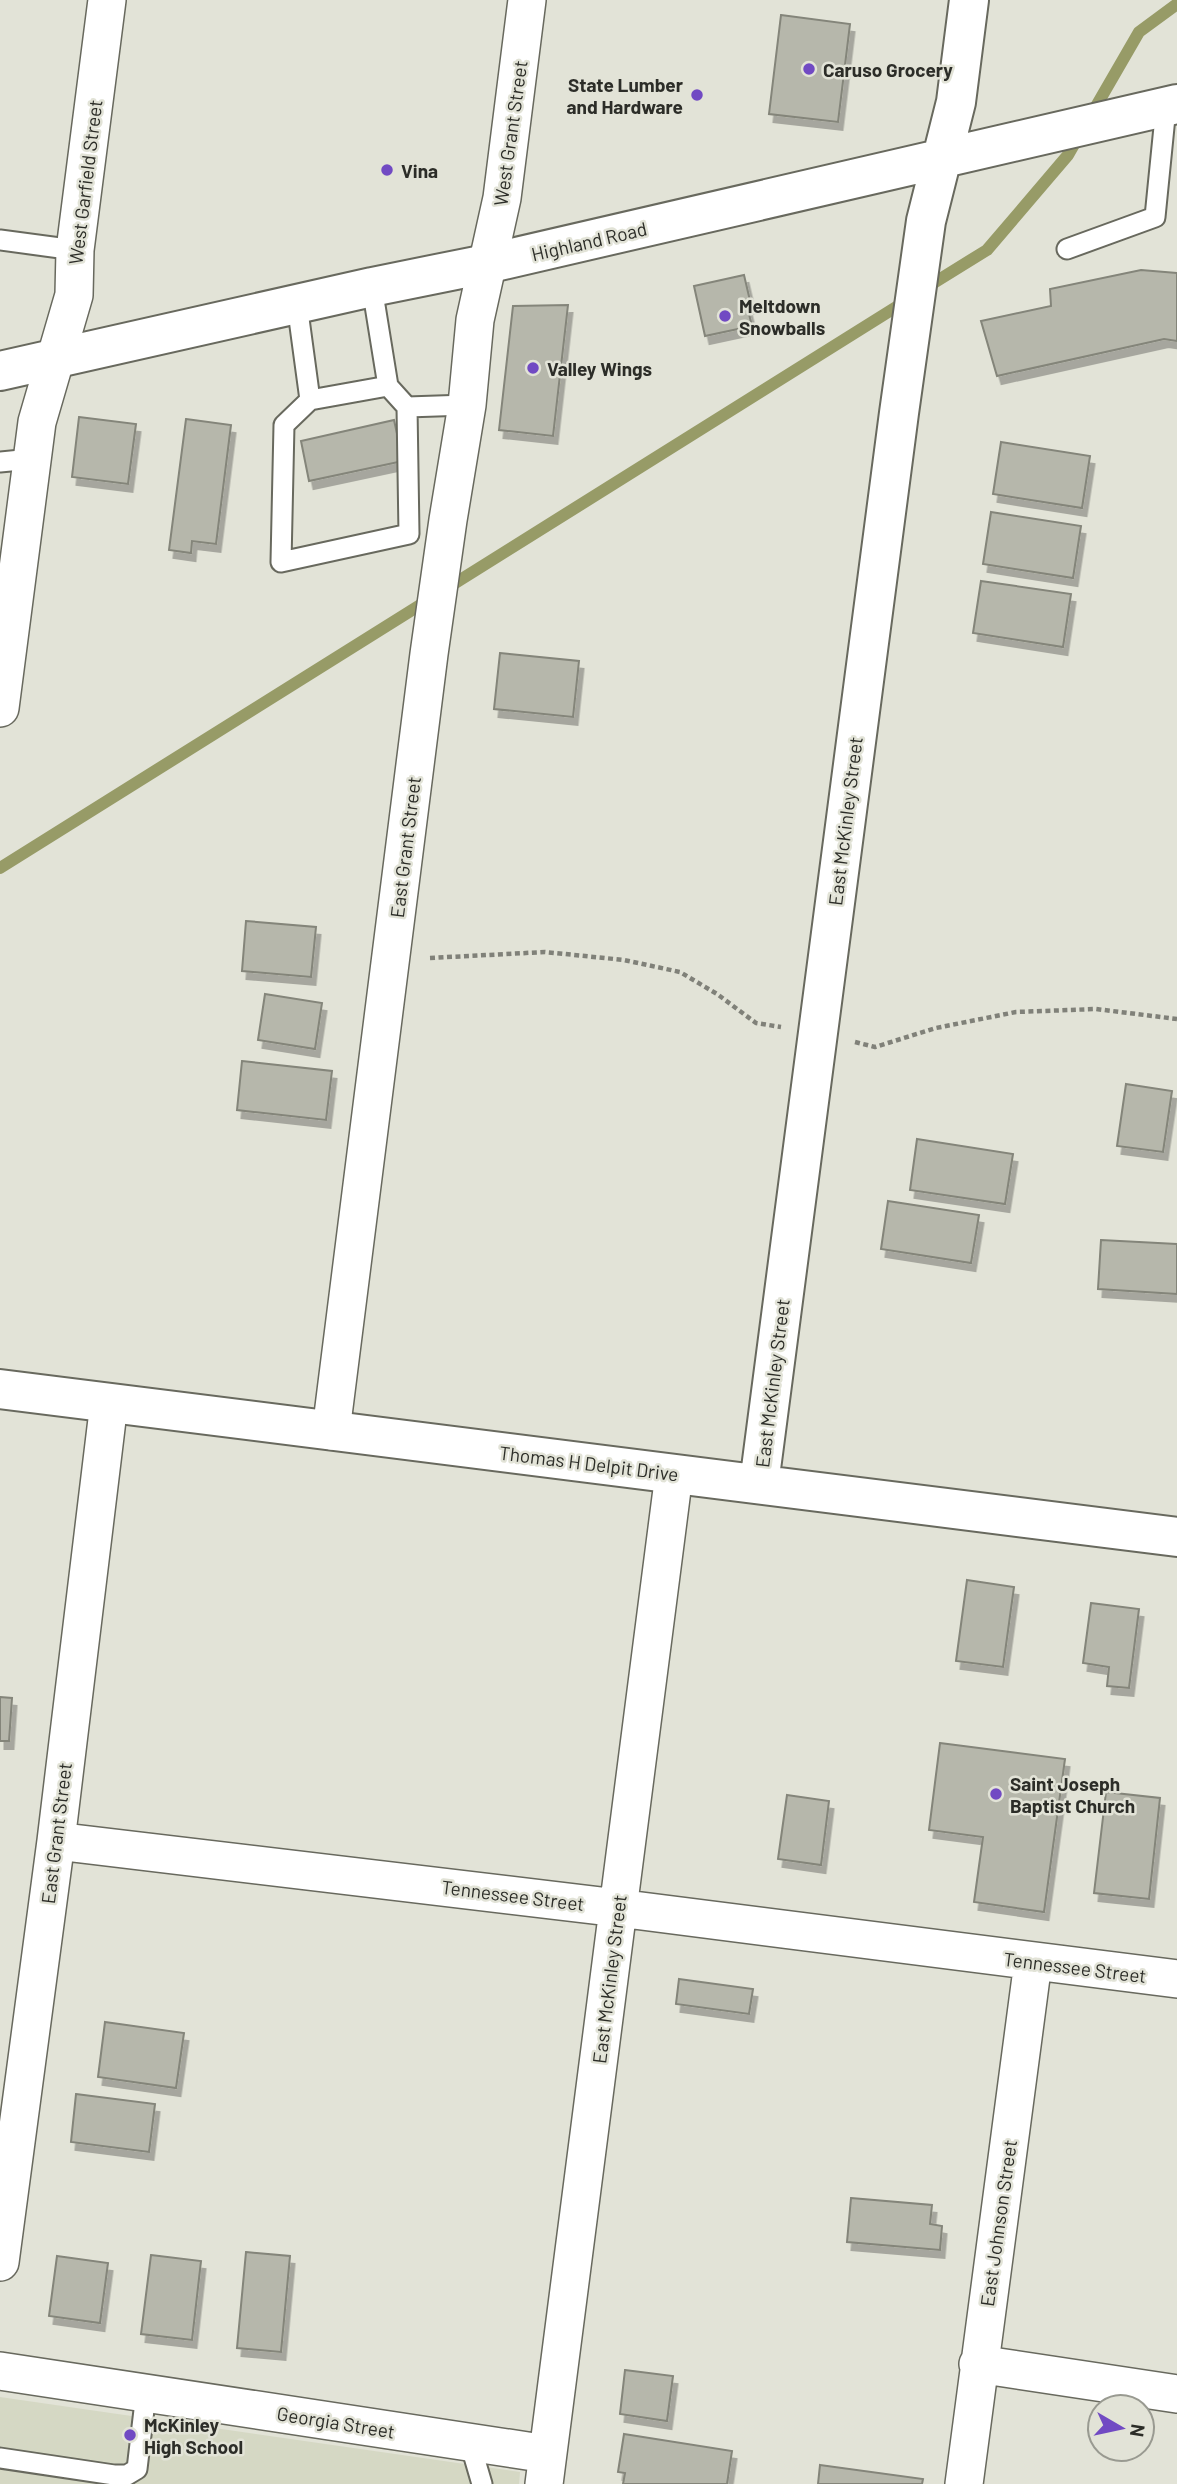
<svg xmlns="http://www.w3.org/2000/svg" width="1177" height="2484" font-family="Barlow,sans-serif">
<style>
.built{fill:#d5d8c4}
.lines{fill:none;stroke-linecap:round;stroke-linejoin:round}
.stream{stroke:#979b67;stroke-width:12}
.building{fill:#b6b7ab;stroke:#84857a;stroke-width:2;filter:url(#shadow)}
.lane-casing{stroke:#68695e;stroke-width:23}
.street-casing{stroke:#68695e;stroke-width:40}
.secondary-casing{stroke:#68695e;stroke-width:42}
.path{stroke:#808179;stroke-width:4.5;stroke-dasharray:5 3.5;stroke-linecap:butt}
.lane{stroke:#fff;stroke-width:19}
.street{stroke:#fff;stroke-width:37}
.secondary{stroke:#fff;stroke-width:38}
.poi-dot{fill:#714ac3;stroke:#e2e3d7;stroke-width:2.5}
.labels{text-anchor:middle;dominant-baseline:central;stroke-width:5;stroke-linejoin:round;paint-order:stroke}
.poi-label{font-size:19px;font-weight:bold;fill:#2c2d28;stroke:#e2e3d7;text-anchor:start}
.street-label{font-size:19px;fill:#2c2d28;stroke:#e2e3d7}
</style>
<defs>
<filter id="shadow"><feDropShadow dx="4.5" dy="8" stdDeviation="0" flood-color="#0004"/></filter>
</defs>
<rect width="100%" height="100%" fill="#e2e3d7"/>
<path class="built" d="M0 2397 520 2472 519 2484H0Z"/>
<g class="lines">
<path class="stream" d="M1091 115 1139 32 1177 4
M924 289 987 250 1068 155 1080 134
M0 868 909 299"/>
</g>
<path class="building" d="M781 15 850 24 838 122 769 114Z
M1141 270 1177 273V341L1164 339 997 376 981 321 1051 306 1050 289Z
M744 275 751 305 747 306 752 326 705 336 694 286Z
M568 305 553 436 499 430 513 306Z
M79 417 136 424 128 484 72 477Z
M186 419 231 425 216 544 192 541 191 553 169 550Z
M394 420 403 461 309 481 301 441Z
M1001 442 1090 456 1082 508 993 494Z
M991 512 1081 526 1073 578 983 564Z
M981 581 1071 594 1063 647 973 633Z
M500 653 579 661 573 717 494 709Z
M246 921 316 927 311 977 242 971Z
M265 994 322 1003 315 1049 258 1040Z
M242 1061 332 1071 326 1120 237 1110Z
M1126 1084 1172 1091 1163 1152 1117 1146Z
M917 1139 1013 1154 1005 1204 910 1190Z
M888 1201 979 1215 971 1263 881 1249Z
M1101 1240 1177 1244V1294L1098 1289Z
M967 1580 1014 1587 1003 1667 956 1661Z
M1091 1603 1139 1609 1129 1688 1107 1686 1109 1667 1083 1663Z
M0 1697 12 1698 9 1741H0Z
M940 1743 1065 1759 1044 1912 974 1902 983 1837 929 1830Z
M1106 1792 1160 1798 1149 1899 1094 1893Z
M787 1795 829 1801 821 1865 778 1859Z
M679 1979 753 1989 749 2014 676 2004Z
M105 2022 184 2033 176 2088 98 2077Z
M76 2094 155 2104 149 2152 71 2142Z
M851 2198 932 2205 930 2224 942 2226 940 2250 847 2242Z
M246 2252 290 2256 281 2352 237 2348Z
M151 2255 201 2261 192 2340 141 2334Z
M57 2256 108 2263 100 2323 49 2316Z
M625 2370 673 2376 667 2421 620 2414Z
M624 2434 732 2451 727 2484H623L625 2473 618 2472Z
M820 2465 923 2479 922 2484H818Z"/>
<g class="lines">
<g class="lane-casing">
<path id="lane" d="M0 240 75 250
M1067 249 1155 217 1166 107
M372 287 388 386 407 407 409 534 281 562 284 425 310 400 388 386
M297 304 310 400
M407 407 467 405
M0 462 31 459
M470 2443 482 2484
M0 2458 114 2475H127L137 2469 146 2393"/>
</g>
<g class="street-casing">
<path id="street" d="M0 708 37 422 74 295 75 250 107 0
M331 1431 429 654 448 520 467 405 475 320 502 198 527 0
M56 1841 618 1908 1177 1979
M0 2262 56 1841 109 1403
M978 2364 1177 2394
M0 2371 547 2454
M544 2484 674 1474
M964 2484 1033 1962"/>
</g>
<g class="secondary-casing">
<path id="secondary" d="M0 371 372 287 486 264 1177 104
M0 1389 1177 1537
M759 1484 899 413 926 221 956 102 969 0"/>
</g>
<path class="path" d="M430 958 545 952 624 960 680 972 717 994 756 1023 781 1027
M855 1042 875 1047 936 1028 1016 1012 1096 1009 1177 1019"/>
<use href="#lane" class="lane"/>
<use href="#street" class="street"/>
<use href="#secondary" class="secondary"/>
</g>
<g class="poi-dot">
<circle cx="809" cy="69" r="7"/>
<circle cx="697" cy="95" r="7"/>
<circle cx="387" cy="170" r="7"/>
<circle cx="725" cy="316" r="7"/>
<circle cx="533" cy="368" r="7"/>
<circle cx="996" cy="1794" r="7"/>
<circle cx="130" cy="2435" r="7"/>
</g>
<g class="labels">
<g class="poi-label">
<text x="823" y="69">Caruso Grocery</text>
<text x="683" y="84" text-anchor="end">State Lumber<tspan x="683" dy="22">and Hardware</tspan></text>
<text x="401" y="170">Vina</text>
<text x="739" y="305">Meltdown<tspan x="739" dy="22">Snowballs</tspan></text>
<text x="547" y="368">Valley Wings</text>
<text x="1010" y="1783">Saint Joseph<tspan x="1010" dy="22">Baptist Church</tspan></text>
<text x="144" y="2424">McKinley<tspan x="144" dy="22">High School</tspan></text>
</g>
<g class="street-label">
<text transform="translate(510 133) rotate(-82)">West Grant Street</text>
<text transform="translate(85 182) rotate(-83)">West Garfield Street</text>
<text transform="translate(589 241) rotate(-13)">Highland Road</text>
<text transform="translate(845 821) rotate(-83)">East McKinley Street</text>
<text transform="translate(405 847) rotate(-83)">East Grant Street</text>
<text transform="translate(772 1383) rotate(-83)">East McKinley Street</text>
<text transform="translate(589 1463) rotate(7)">Thomas H Delpit Drive</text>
<text transform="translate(56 1833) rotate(-83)">East Grant Street</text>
<text transform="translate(513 1895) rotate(7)">Tennessee Street</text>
<text transform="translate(1075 1967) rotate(7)">Tennessee Street</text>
<text transform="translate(609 1979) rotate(-83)">East McKinley Street</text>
<text transform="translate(998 2223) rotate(-82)">East Johnson Street</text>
<text transform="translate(336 2422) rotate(9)">Georgia Street</text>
</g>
</g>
<g transform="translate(1121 2428) rotate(99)"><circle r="33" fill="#e2e3d7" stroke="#999a91" stroke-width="2"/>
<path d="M0-5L12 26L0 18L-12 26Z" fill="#714ac3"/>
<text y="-10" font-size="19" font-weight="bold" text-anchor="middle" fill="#2c2d28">N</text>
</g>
</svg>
